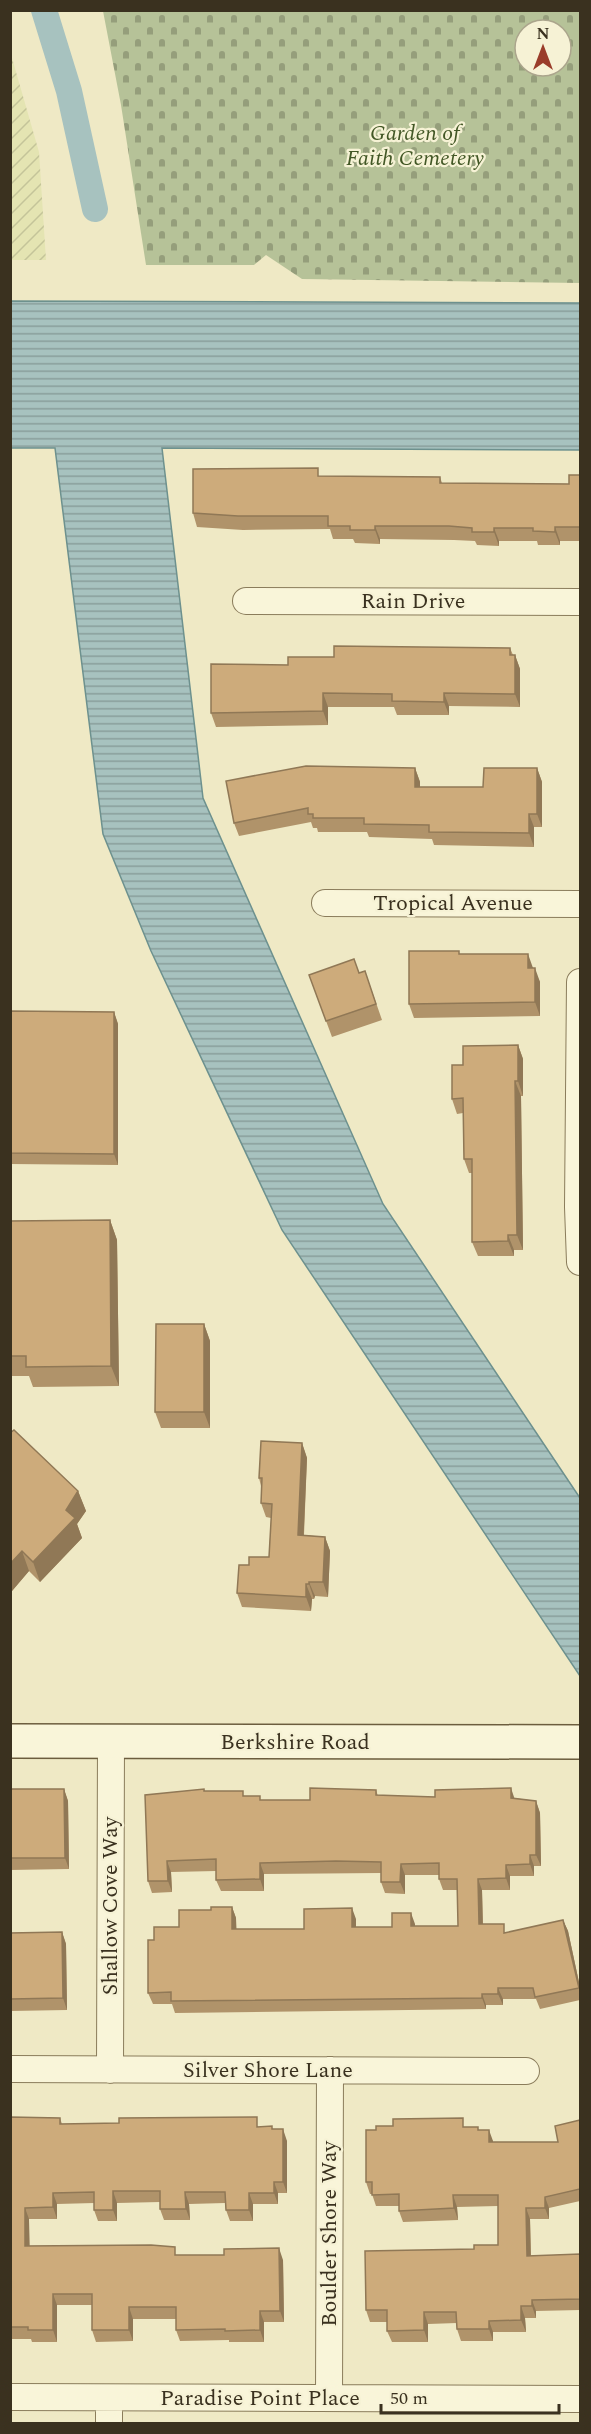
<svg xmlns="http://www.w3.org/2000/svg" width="591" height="2434" font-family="Spectral,serif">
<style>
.farmland{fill:url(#farmland-furrows)}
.cemetery{fill:url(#cemetery-stones);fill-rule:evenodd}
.water{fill:url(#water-rules);stroke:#6d918e;stroke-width:1.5}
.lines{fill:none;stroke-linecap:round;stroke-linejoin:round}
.canal{stroke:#a7c2bf;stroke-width:26}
.street-casing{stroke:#8a7c5b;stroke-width:28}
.secondary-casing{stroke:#6c5d3e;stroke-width:36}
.street{stroke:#f9f5d9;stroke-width:26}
.secondary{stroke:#f9f5d9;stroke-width:33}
.wall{fill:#b0936a}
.shaded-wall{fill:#907856}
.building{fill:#cdab7b;stroke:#907856;stroke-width:1.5}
.labels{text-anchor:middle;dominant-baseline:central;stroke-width:4.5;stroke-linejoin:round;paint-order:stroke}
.park-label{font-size:22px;font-style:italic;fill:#425725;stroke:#f6f2d5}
.street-label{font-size:22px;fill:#3a311f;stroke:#f6f2d5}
</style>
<defs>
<pattern id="farmland-furrows" width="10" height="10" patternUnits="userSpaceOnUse" patternTransform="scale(1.5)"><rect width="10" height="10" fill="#e4e4b2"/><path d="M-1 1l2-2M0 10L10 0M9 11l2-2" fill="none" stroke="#c4c499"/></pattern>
<pattern id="cemetery-stones" width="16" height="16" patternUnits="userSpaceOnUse" patternTransform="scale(1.5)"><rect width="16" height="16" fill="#b6c298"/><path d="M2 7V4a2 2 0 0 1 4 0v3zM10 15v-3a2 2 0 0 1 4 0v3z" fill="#959e7b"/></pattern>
<pattern id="water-rules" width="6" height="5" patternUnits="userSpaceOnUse" patternTransform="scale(1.5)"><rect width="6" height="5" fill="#a7c2bf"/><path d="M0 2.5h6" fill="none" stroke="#899e9b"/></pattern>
</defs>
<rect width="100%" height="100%" fill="#efe9c5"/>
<path class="farmland" d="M10 51 39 152 46 260H11Z"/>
<path class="cemetery" d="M103 11H580V283L302 279 266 255 254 265H146L121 105ZM525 30H561V66H525Z"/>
<path class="water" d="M11 301 580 303V450L162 448 203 798 383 1204 580 1498V1676L282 1230 151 951 103 834 55 448H11Z"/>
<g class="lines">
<path class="canal" d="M44 10 69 91 95 209"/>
<g class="street-casing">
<path id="street" d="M246 601 580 602
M325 903 580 904
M580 982 578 1207 580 1262
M10 2069 526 2071
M110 2070 111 1742
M10 2397 580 2399
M329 2398 330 2070
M109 2424V2398"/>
</g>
<g class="secondary-casing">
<path id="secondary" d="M10 1741 580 1742"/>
</g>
<use href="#street" class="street"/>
<use href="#secondary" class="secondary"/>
</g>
<path class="wall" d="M580 475V541H560V545H538L537 541H499V546L477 545 475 541 454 540 380 539V544L355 543 353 539H333L330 529 243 530 197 527 193 513 321 476 440 477 442 483 569 484Z
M510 648 513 655H515L520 669V707L449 706V715H397L394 707H328V725L216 727 211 713 288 665 334 657Z
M415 768 420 782V787H483L537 768 542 782V827H534V847L434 845 432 839 369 837 367 832H318L317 828H313L311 822 239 836 234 823Z
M461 954 533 968 540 982V1016L414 1018 409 1004Z
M365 971 382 1020 332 1037 309 975 359 973Z
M10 1011 114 1012 118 1024V1165L10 1164Z
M518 1045 523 1059V1096H521L523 1250H514V1256H478L472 1242V1173H469L464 1159 463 1113 457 1114 452 1099 463 1065Z
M110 1220 117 1240 119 1386 33 1387 29 1376H10V1221Z
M204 1324 210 1341V1428H161L155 1412Z
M10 1433 78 1491 86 1511 77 1524 82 1538 40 1582 29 1571 12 1591 10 1590Z
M302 1443 307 1458 304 1535 325 1537 330 1551 328 1597 315 1596 314 1599H312L311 1611 242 1607 237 1593 249 1565 269 1557 271 1518 266 1517 261 1503V1486L259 1478Z
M10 1789H64L68 1801 69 1869 10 1870Z
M204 1789 205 1791 245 1796 261 1800H310L376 1790 378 1796 514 1798 536 1801 540 1813 541 1866H534V1876H510V1890H482L483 1924 507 1933 563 1920 568 1931 580 1987V2000L540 2009 536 1999H503V2005H486V2009L175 2013 172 2004H153L148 1993 154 1940 211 1910 232 1907 236 1918V1929H304L356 1919V1927H392L415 1924V1926H458V1890H443L439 1879V1875H405V1894L385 1893 381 1882V1873L264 1874V1891H221L216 1880V1871L171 1872 172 1892 152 1893 148 1881Z
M62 1932 66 1944 67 2010 10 2011V1933Z
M10 2117 60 2118 62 2124 260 2127 273 2129 287 2141V2193H278V2204H253V2221H230L226 2210 225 2203 189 2204 190 2220H164L160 2209V2202L117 2203V2221H98L94 2210V2203L57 2204V2219H29V2246L178 2255 283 2260 284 2322H264V2342H229V2340L180 2341 176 2330V2319H133V2341L96 2342 92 2330V2305H57V2342H32L31 2339H10Z
M580 2120V2201L549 2208V2219H530L531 2256 580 2254V2310L536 2311V2318H525L526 2332H493V2341H461L457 2329V2323L428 2324V2342H392L387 2331V2322H370L366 2310 474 2249 498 2245V2206L457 2207 458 2220 403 2222 399 2211V2206H376L372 2194H370L366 2182 466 2127 479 2130 493 2141V2142H558Z"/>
<path class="shaded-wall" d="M375 526 380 539V544L375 530Z
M555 527 560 541V545L555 532Z
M494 528 499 541V546L494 532Z
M515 655 520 669V707L515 694Z
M323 693 328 707V725L323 711Z
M444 693 449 706V715L444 702Z
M415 768 420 782V801L415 787Z
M537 768 542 782V827L537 814Z
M529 814 534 827V847L529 833Z
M528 954 533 968V982L528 968Z
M535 968 540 982V1016L535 1002Z
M114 1012 118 1024V1165L114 1154Z
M518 1045 523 1059V1096L518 1081Z
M515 1081 521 1096 523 1250 517 1235Z
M110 1220 117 1240 119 1386 111 1366Z
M508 1235 514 1250V1256L508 1241Z
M204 1324 210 1341V1428L204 1412Z
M302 1443 307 1458 303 1549 298 1535Z
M78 1491 86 1511 77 1524 82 1538 40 1582 33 1562Z
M325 1537 330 1551 328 1597 323 1582Z
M22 1551 29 1571 12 1591 10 1587V1564Z
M309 1582 315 1596 314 1599 309 1584Z
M306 1584 312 1599 311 1611 306 1597Z
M511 1788 515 1800 511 1798Z
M64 1789 68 1801 69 1869 65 1858Z
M536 1801 540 1813 541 1866 536 1855Z
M530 1855 534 1866V1876L530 1864Z
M167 1861 171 1872 172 1892 168 1881Z
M260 1863 264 1874V1891L260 1879Z
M401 1864 405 1875V1894L400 1882Z
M506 1865 510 1876V1890L506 1878Z
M478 1879 482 1890 483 1935 479 1924Z
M232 1907 236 1918 237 1941 232 1929Z
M352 1908 356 1919V1939L352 1927Z
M411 1913 415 1924V1937L411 1926Z
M563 1920 568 1931 580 1987V1992Z
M62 1932 66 1944 67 2010 63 1998Z
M498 1988 503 1999V2005L498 1994Z
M482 1994 486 2005V2009L482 1998Z
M283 2129 287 2141V2193L283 2182Z
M489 2130 493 2141V2154L489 2142Z
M274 2182 278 2193V2204L274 2193Z
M113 2191 117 2203V2221L113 2210Z
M185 2192 189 2204 190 2220 186 2209Z
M53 2193 57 2204V2219L53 2207Z
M249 2193 253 2204V2221L249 2210Z
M453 2195 457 2207 458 2220 454 2208Z
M545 2197 549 2208V2219L545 2208Z
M25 2208 29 2219 30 2257 25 2246Z
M526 2208 530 2219 531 2267 527 2256Z
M279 2248 283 2260 284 2322 280 2311Z
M53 2294 57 2305V2342L53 2330Z
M532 2300 536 2311V2318L532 2306Z
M521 2306 525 2318 526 2332 521 2320Z
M129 2307 133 2319V2341L129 2330Z
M260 2311 264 2322V2342L260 2330Z
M424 2312 428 2324V2342L424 2330Z
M489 2321 493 2332V2341L489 2329Z"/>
<path class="building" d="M318 468V476L440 477V483L569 484V475H580V527H555V532L533 531V528H494V532H472V528L449 526H375V530H350V526H328V516H238L193 513V469Z
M334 646 510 648V655H515V694L444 693V702L392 701V694L323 693V711L211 713V664L288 665V657H334Z
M306 766 415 768V787H483L484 768H537V814H529V833L429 832V825L364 824V818H313V814H308V808L234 823 226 781Z
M409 951H459V954H528V968H535V1002L409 1004Z
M354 959 359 973 365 971 376 1004 326 1021 309 975Z
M10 1011 114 1012V1154L10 1153Z
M518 1045V1081H515L517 1235H508V1241L472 1242V1159H464L463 1098 452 1099V1065H463V1046Z
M110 1220 111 1366 26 1367V1356H10V1221Z
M156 1324H204V1412H155Z
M14 1430 78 1491 66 1510 75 1518 33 1562 22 1551 10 1564V1433Z
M261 1441 302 1443 298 1535 325 1537 323 1582H309V1584H306V1597L237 1593 239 1565H249V1557H269L272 1504 261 1503 262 1478H259Z
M310 1788 376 1790V1795L435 1797V1790L511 1788V1798L536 1801V1855H530V1864L506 1865V1878L478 1879 479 1924H504V1933L563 1920 579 1988 535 1997 533 1988H498V1994H482V1998L171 2001V1992L148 1993V1940H154V1927H179V1910H211V1907H232V1929H304V1909L352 1908V1927H392V1913H411V1926H458L457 1879H439V1863L401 1864 400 1882H381V1862L336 1861 260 1863V1879L216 1880V1859L167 1861 168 1881H148L145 1795 204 1789V1791H243V1796H260V1800H310Z
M10 1789H64L65 1858H10Z
M62 1932 63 1998 10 1999V1933Z
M10 2117 60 2118V2124L119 2123V2118L257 2117V2127L272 2126V2129H283V2182H274V2193H249V2210H226L225 2192H185L186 2209H160V2191H113V2210H94V2192L53 2193V2207L25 2208V2246L151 2245 175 2247V2255H224V2249L279 2248 280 2311H260V2330L225 2331V2329L176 2330V2307H129V2330H92V2294H53V2330H28V2327H10Z
M463 2118V2127H478V2130H489V2142H558L555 2126 580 2120V2189L545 2197V2208H526L527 2256 580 2254V2299L532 2300V2306H521V2320L489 2321V2329H457L456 2312H424V2330L387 2331V2310H366L365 2251 474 2249V2245H498V2195H453L454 2208 399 2211V2194L372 2195V2182H366V2130H376V2126H393V2119Z"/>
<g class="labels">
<g class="park-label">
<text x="415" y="133">Garden of<tspan x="415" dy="25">Faith Cemetery</tspan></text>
</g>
<g class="street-label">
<text x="413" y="601">Rain Drive</text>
<text x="453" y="903">Tropical Avenue</text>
<text x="295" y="1742">Berkshire Road</text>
<text transform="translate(110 1906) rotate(-90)">Shallow Cove Way</text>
<text x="268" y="2070">Silver Shore Lane</text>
<text transform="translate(329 2234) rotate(-90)">Boulder Shore Way</text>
<text x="260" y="2398">Paradise Point Place</text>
</g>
</g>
<rect width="591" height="2434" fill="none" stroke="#3a311f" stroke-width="24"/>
<g transform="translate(543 48)"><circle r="28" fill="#f6f2d5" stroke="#aba58c" stroke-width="1.5"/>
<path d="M0-4.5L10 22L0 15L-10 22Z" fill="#9a3d2a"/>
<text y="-9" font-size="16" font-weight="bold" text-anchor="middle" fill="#3a311f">N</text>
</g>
<path d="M381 2404v9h178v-9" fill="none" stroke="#3a311f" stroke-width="3"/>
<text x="390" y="2404" font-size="18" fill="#3a311f" stroke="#f6f2d5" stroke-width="4.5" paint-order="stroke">50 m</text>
</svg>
